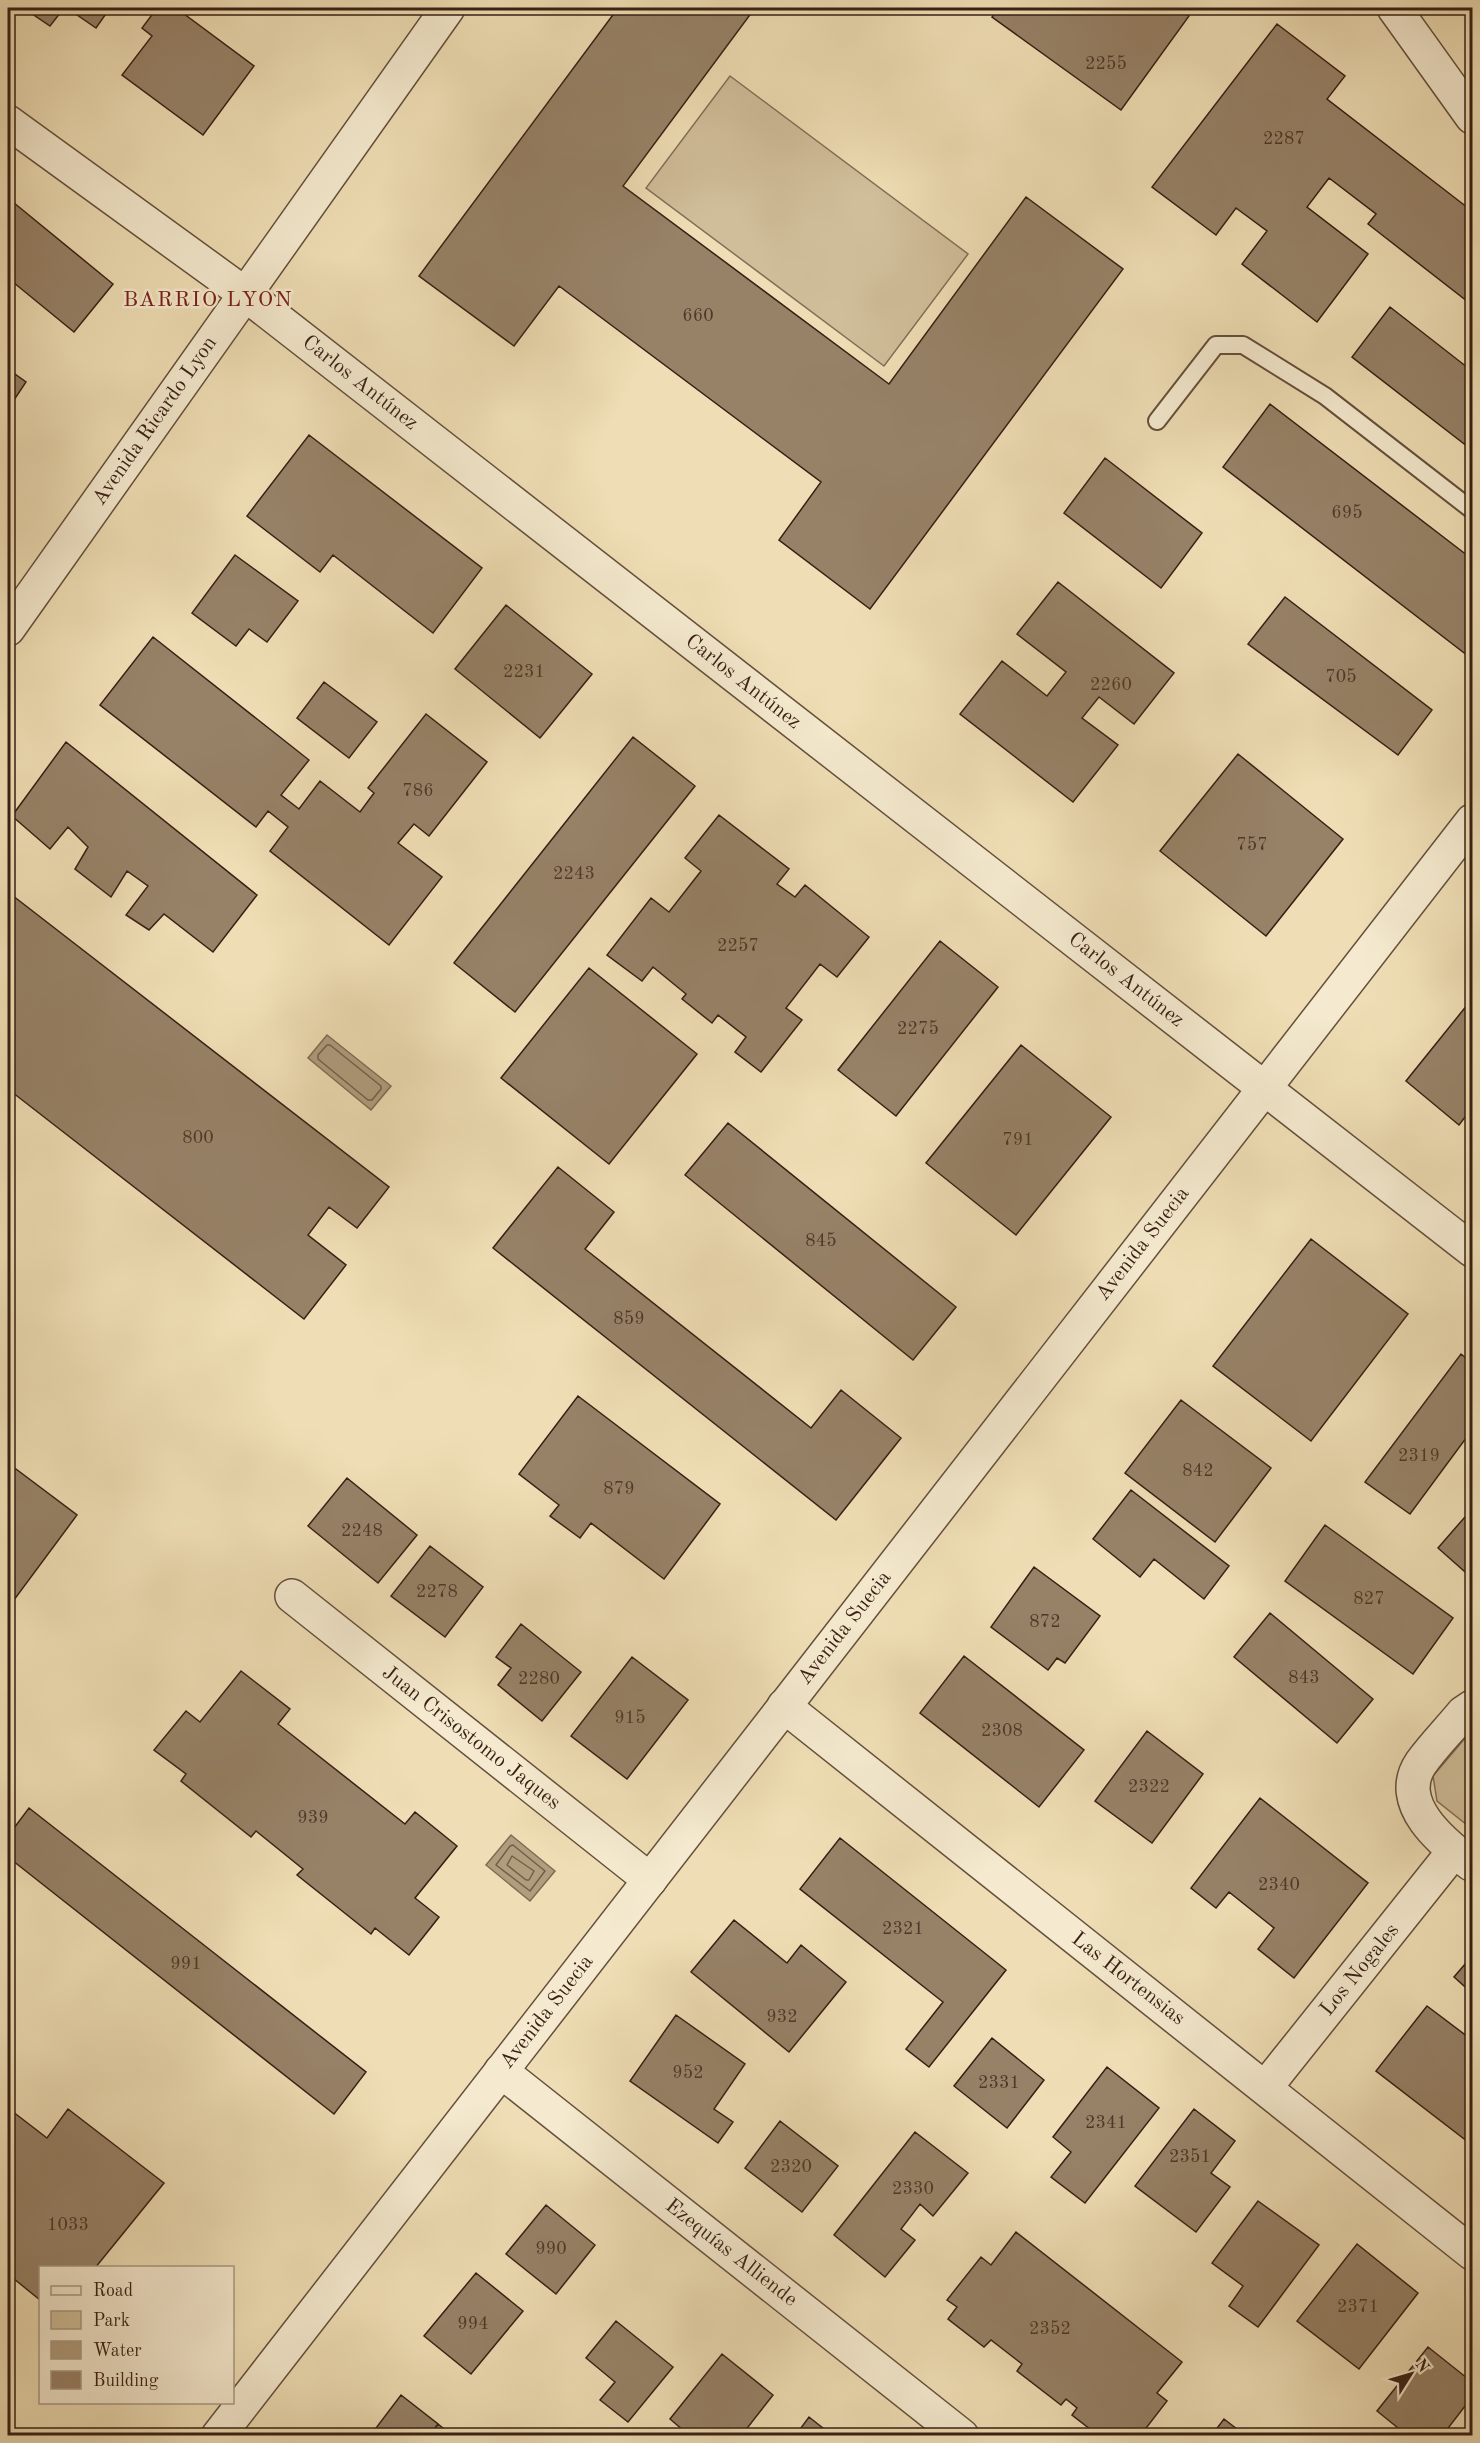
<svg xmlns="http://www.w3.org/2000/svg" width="1480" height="2443" font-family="'Old Standard TT',serif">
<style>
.green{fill:#d0be9a;stroke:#846e57;stroke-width:1.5}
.water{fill:#b09d7e;stroke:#806b54;stroke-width:1.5}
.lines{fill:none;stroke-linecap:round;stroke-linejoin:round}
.shore{stroke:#745e49;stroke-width:1.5}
.building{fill:#978268;stroke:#371f14;stroke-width:1.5}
.service-casing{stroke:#654f3c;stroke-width:20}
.minor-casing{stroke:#654f3c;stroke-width:36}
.tertiary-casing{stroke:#654f3c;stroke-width:36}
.service{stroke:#f5eacf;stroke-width:16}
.minor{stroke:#f5eacf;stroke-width:33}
.tertiary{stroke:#f5eacf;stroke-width:33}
.labels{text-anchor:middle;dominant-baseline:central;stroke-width:5;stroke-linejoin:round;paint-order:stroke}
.number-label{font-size:18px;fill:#4f3829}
.street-label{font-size:21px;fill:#371f14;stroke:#f5eacf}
.neighbourhood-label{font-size:22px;letter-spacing:1.5px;fill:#7a1f14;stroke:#f5eacf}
</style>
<rect width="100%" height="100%" fill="#efdeb5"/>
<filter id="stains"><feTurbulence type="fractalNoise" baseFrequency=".00333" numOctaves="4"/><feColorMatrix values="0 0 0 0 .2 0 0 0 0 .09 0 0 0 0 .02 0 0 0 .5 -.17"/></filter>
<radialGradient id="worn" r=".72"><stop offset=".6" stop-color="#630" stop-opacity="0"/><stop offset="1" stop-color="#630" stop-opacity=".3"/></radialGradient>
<path class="green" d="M730 76 968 254 884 366 646 188Z
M1472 1730V1829L1437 1801 1433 1776Z"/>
<path class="water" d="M327 1035 391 1086 371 1110 308 1058Z
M511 1835 555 1871 530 1901 486 1865Z"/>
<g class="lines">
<path class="shore" d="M327 1045H330L381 1086V1089L372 1100H368L318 1059V1055Z
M513 1845 545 1871 530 1891 496 1865 510 1846Z
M512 1856 534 1871 529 1880H526L507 1865Z"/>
</g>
<path class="building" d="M27 8H64L50 26 25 9Z
M67 8H110L96 28Z
M157 8H176L254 66 203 135 122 75 152 36 142 28Z
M618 8H755L623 186 889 384 1026 197 1123 269 870 609 779 540 821 482 559 286 514 346 419 276Z
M999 8H1178L1189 16 1121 110 992 17Z
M1277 24 1345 76 1327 99 1472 211V305L1368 224 1376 214 1329 178 1307 207 1368 254 1317 322 1242 264 1267 231 1236 208 1216 235 1152 187Z
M8 198 113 284 74 332 8 278Z
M1390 307 1472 371V450L1352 357Z
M8 369 26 382 8 409Z
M1270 404 1472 559V659L1223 467Z
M309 435 482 568 433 633 333 555 320 572 247 516Z
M1105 458 1202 533 1161 588 1064 513Z
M235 555 298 601 267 642 249 629 236 646 192 613Z
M1058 582 1174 673 1134 724 1099 697 1082 718 1118 745 1073 802 960 714 1002 661 1047 696 1066 672 1017 634Z
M1285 597 1432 710 1398 755 1248 644Z
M506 605 592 674 540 738 455 669Z
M153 637 309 760 281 795 299 809 320 781 360 812 374 793 368 788 426 714 487 762 429 836 414 824 398 843 442 877 389 945 270 851 288 827 268 811 256 827 100 705Z
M324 682 377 722 349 758 297 718Z
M633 737 695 786 515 1012 454 963Z
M66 742 257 895 213 952 164 914 149 930 126 915 148 886 127 871 111 897 75 869 88 847 68 827 50 849 12 816Z
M1238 754 1343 839 1266 936 1160 851Z
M719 815 789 869 777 884 795 897 805 885 869 937 837 977 820 964 786 1008 802 1020 761 1072 735 1052 746 1037 718 1015 712 1023 682 999 686 994 653 967 642 981 607 955 651 898 669 912 701 871 685 858Z
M8 892 389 1187 357 1228 329 1207 308 1235 346 1265 304 1319 8 1089Z
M940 941 998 987 896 1116 838 1070Z
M589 968 697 1054 609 1164 501 1078Z
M1472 999V1108L1459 1125 1406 1081Z
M1021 1045 1111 1117 1016 1235 926 1163Z
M728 1123 956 1307 913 1360 685 1175Z
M558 1167 614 1212 585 1249 811 1428 841 1390 901 1438 836 1520 493 1248Z
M1311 1239 1408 1314 1311 1441 1213 1366Z
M1461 1354 1472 1363V1430L1410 1514 1365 1482Z
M578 1396 720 1504 664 1579 591 1523 580 1538 550 1516 559 1505 519 1474Z
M1181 1400 1271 1468 1215 1542 1125 1473Z
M8 1463 77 1515 8 1608Z
M347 1478 417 1535 378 1583 308 1526Z
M1131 1490 1229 1566 1204 1599 1154 1559 1140 1577 1093 1539Z
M1471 1510 1472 1511V1578L1438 1548Z
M1325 1525 1453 1618 1413 1674 1285 1581Z
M430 1546 483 1587 445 1637 391 1596Z
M1034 1567 1100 1616 1065 1663 1057 1658 1048 1670 991 1627Z
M1270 1613 1373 1699 1337 1743 1234 1657Z
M521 1624 581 1672 542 1721 498 1685 511 1668 496 1657Z
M964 1656 1084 1750 1039 1807 920 1713Z
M632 1657 688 1700 627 1779 571 1736Z
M241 1671 290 1709 278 1724 405 1824 415 1812 457 1846 415 1898 439 1917 409 1955 375 1928 371 1934 297 1875 303 1869 256 1831 251 1837 181 1781 186 1774 154 1750 186 1711 200 1722Z
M1147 1731 1203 1774 1152 1843 1095 1801Z
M1260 1798 1368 1883 1294 1978 1258 1949 1274 1928 1229 1892 1216 1908 1191 1888Z
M29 1808 366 2072 334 2114 8 1857V1836Z
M840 1838 1006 1970 929 2067 906 2049 943 2002 800 1889Z
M734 1920 787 1963 801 1945 846 1982 789 2052 691 1972Z
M1472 1956V1993L1454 1977Z
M1427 2006 1472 2040V2145L1376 2071Z
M676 2015 745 2064 714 2109 733 2122 718 2143 630 2081Z
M992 2038 1044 2080 1007 2128 954 2086Z
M1107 2067 1159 2108 1085 2203 1051 2177 1071 2152 1053 2137Z
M8 2108 47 2138 68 2109 164 2183 95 2268H40V2300L8 2274Z
M1194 2109 1235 2141 1211 2173 1230 2187 1196 2232 1135 2186Z
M780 2121 838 2166 802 2212 745 2168Z
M915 2132 968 2173 933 2216 920 2204 901 2229 915 2240 885 2277 834 2235Z
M1258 2201 1319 2245 1258 2327 1229 2306 1243 2286 1212 2263Z
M546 2205 595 2245 556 2294 506 2254Z
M1016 2232 1182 2362 1157 2393 1167 2401 1140 2436H1116L1111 2431 1108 2436H1099L1072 2415 1077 2408 1066 2399 1061 2405 1017 2371 1022 2364 991 2340 984 2347 948 2319 957 2307 947 2300 981 2257 991 2265Z
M1357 2244 1418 2293 1359 2369 1297 2321Z
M476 2273 523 2311 471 2374 424 2336Z
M616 2321 673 2367 628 2422 600 2400 615 2382 586 2358Z
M1428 2347 1472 2382V2397L1442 2436H1408L1377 2411Z
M722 2354 773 2395 741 2436H690L670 2419Z
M401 2395 438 2424 429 2436H370Z
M809 2417 833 2436H795Z
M1224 2419 1246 2436H1211Z
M438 2424 453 2436H429Z"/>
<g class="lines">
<g class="service-casing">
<path id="service" d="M1157 421 1216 345H1243L1325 396 1472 510"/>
</g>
<g class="minor-casing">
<path id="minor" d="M1394 8 1472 117
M292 1596 650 1880
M784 1706 1472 2253
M1471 1864C1442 1842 1394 1803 1421 1763 1434 1745 1450 1729 1463 1713L1472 1707
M501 2071 962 2436
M1265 2088 1454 1851"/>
</g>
<g class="tertiary-casing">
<path id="tertiary" d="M8 122 245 294 1472 1250
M8 629 448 8
M218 2436 1472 821"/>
</g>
<use href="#service" class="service"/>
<use href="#minor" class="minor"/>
<use href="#tertiary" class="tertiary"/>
</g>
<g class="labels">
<g class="number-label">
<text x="1106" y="64">2255</text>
<text x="1284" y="139">2287</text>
<text x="698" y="316">660</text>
<text x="1347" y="513">695</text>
<text x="524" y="672">2231</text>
<text x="1341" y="677">705</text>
<text x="1111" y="685">2260</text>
<text x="418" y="791">786</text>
<text x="1252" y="845">757</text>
<text x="574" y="874">2243</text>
<text x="738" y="946">2257</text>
<text x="918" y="1029">2275</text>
<text x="198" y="1138">800</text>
<text x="1018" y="1140">791</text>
<text x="821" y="1241">845</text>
<text x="629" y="1319">859</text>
<text x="1419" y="1456">2319</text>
<text x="1198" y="1471">842</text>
<text x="619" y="1489">879</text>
<text x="362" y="1531">2248</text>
<text x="437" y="1592">2278</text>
<text x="1369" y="1599">827</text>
<text x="1045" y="1622">872</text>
<text x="1304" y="1678">843</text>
<text x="539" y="1679">2280</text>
<text x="630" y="1718">915</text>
<text x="1002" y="1731">2308</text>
<text x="1149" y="1787">2322</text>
<text x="313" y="1818">939</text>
<text x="1279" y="1885">2340</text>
<text x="903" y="1929">2321</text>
<text x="186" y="1964">991</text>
<text x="782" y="2017">932</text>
<text x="688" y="2073">952</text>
<text x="999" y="2083">2331</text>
<text x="1106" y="2123">2341</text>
<text x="1190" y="2157">2351</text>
<text x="791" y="2167">2320</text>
<text x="913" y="2189">2330</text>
<text x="68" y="2225">1033</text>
<text x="551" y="2249">990</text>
<text x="1358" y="2307">2371</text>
<text x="473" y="2324">994</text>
<text x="1050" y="2329">2352</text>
</g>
<g class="street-label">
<text transform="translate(360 383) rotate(38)">Carlos Antúnez</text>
<text transform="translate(155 421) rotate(-55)">Avenida Ricardo Lyon</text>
<text transform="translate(743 682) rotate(38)">Carlos Antúnez</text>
<text transform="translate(1126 980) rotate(38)">Carlos Antúnez</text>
<text transform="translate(1143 1244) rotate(-52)">Avenida Suecia</text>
<text transform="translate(845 1628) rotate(-52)">Avenida Suecia</text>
<text transform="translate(471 1738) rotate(38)">Juan Crisostomo Jaques</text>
<text transform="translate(1360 1970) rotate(-51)">Los Nogales</text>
<text transform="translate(1128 1979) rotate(38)">Las Hortensias</text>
<text transform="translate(547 2012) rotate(-52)">Avenida Suecia</text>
<text transform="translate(731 2253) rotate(38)">Ezequías Alliende</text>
</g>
<g class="neighbourhood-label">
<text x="208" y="300">BARRIO LYON</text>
</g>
</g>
<rect width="1480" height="2443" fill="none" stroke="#efdeb5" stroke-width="30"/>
<rect x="9" y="9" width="1462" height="2425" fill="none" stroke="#371f14" stroke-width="3"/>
<rect x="15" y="15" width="1450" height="2413" fill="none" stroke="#371f14" stroke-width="1.5"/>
<rect x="39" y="2266" width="195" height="138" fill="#f5eacf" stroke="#a99984" stroke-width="1.5"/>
<rect x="51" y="2286" width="30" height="9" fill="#f5eacf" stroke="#a99984" stroke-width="1.5"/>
<text x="93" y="2296" font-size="18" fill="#371f14">Road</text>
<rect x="51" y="2311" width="30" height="18" fill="#d0be9a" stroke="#a99984" stroke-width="1.5"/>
<text x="93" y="2326" font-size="18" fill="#371f14">Park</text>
<rect x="51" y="2341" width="30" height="18" fill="#b09d7e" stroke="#a99984" stroke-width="1.5"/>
<text x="93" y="2356" font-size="18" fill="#371f14">Water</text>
<rect x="51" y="2371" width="30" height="18" fill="#978268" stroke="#a99984" stroke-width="1.5"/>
<text x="93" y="2386" font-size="18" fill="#371f14">Building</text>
<g transform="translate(1411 2374) rotate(53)" stroke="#f5eacf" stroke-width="4.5" paint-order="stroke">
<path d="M0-4.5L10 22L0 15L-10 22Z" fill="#371f14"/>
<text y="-9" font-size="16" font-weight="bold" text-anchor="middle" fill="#371f14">N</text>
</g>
<rect width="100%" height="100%" filter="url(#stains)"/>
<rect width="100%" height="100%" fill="url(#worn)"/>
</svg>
